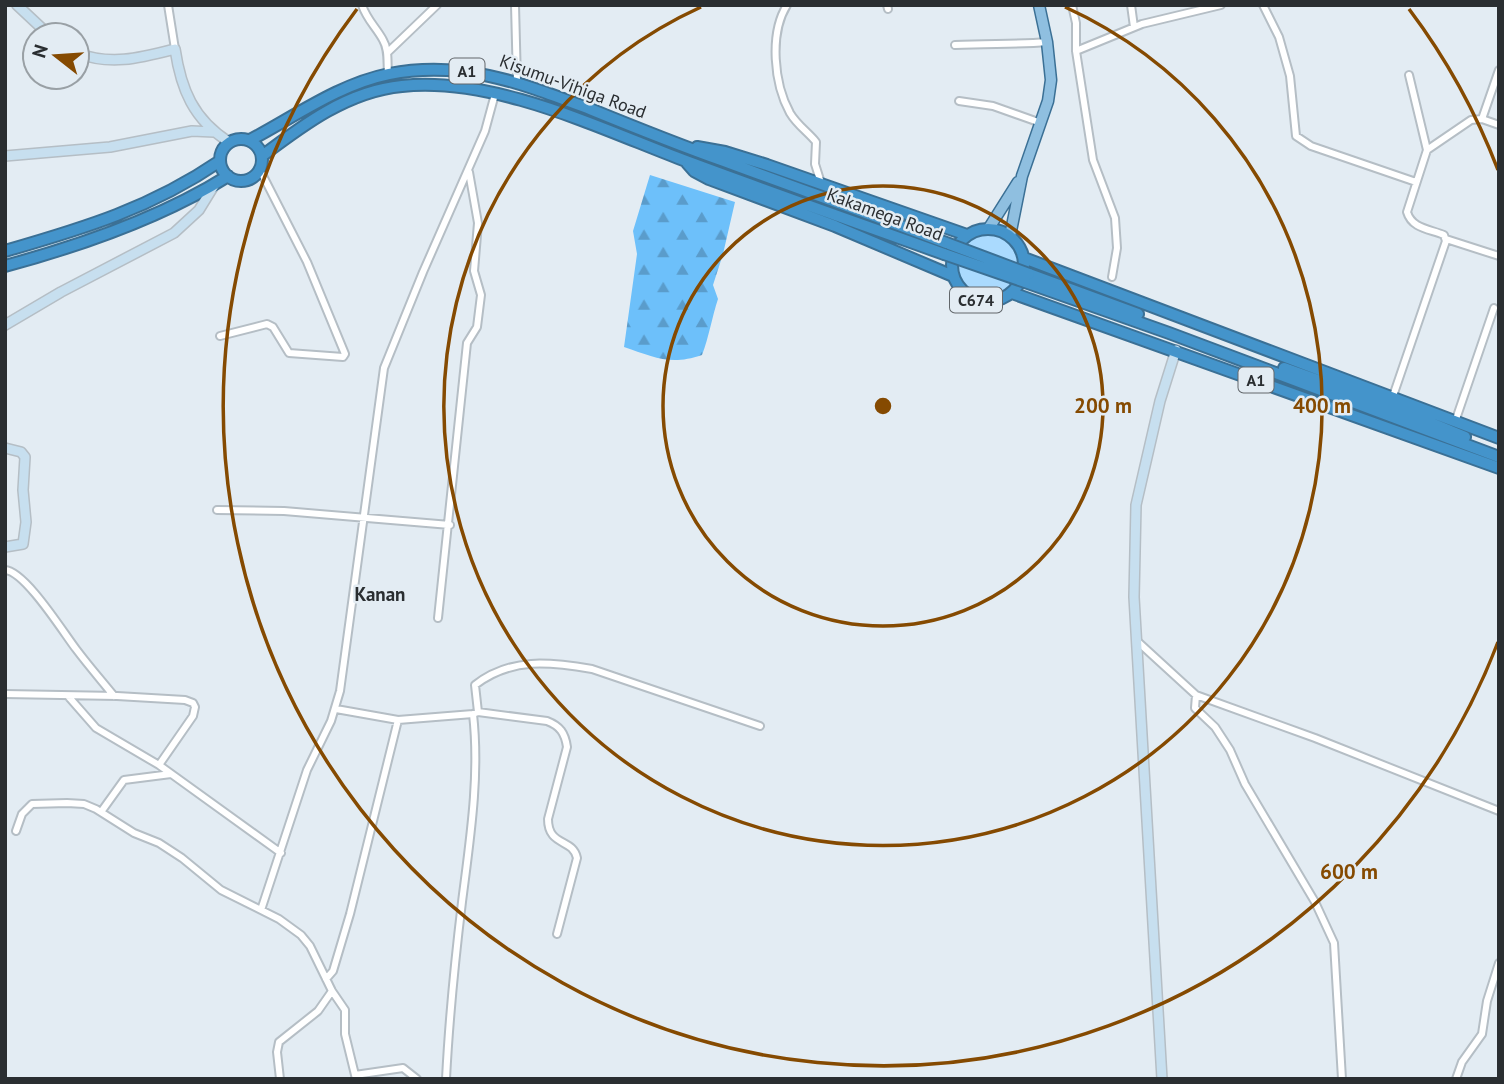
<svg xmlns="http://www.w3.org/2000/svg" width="1504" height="1084" font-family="'PT Sans',sans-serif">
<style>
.green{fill:#aadafe}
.forest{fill:url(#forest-firs)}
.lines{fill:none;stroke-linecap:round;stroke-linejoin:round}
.street-casing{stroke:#b5bec5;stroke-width:10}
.secondary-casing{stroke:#b5bec5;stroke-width:12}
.primary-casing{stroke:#3b7095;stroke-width:13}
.highway-casing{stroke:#3b7095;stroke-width:14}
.street{stroke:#fff;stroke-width:6}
.secondary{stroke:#c7dfef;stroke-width:9}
.primary{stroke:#8fbfe0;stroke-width:10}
.highway{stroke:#4494cb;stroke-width:10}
.highway-bridge-casing{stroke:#3b7095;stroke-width:14;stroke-linecap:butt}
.highway-bridge{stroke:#4494cb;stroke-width:10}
.ring{fill:none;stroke:#854a01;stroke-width:3.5}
.labels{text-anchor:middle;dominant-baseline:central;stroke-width:5;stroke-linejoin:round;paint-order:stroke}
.shield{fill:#e3ecf3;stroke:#62676b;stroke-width:2}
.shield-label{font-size:16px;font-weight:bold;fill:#2a2e31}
.street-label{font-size:18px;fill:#2a2e31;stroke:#e3ecf3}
.neighbourhood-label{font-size:19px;font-weight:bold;fill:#2a2e31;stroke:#e3ecf3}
.centre{fill:#854a01;stroke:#e3ecf3;stroke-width:3.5}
.ring-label{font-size:21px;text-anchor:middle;font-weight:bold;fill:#854a01;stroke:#e3ecf3;stroke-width:5;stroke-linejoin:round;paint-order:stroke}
</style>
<defs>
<pattern id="forest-firs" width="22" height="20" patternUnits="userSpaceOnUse" patternTransform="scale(1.75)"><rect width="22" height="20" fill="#6dc0fa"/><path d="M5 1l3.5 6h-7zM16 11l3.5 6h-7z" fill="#5a9ccb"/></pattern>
</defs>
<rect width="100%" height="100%" fill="#e3ecf3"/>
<path class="green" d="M958 265a30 30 0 1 1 60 0a30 30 0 1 1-60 0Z"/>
<path class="forest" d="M650 175 735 202 723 254 713 285 718 299C712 317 709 337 702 355 670 366 654 357 624 347L637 254 633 231Z"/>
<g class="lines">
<g class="street-casing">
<path id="street" d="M168 5 175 49
M362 5C367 20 376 27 383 40 389 50 387 62 388 74
M515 5 517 82
M787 5C769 34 774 84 790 113 797 125 808 132 816 142L815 164 821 183
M887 5 888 9
M1072 5 1076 23V51L1093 160 1115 218 1117 248 1112 277
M1131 5 1134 27
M1263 5 1279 37 1290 76 1296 136 1311 146 1416 182
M955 45C987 43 1016 45 1047 42
M1076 51 1142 24 1221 5
M388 52 437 5
M1409 75 1427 150
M959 101 993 106 1041 123
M1482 119 1499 70
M1446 239 1499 256
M220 336 267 324 273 327 289 353 343 357 345 354 307 262 260 170
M1392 399 1446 241 1444 235C1430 229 1412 229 1407 212L1427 150 1471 120 1482 119 1499 125
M1455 422 1494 308
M217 510 284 511 450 525
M5 570C25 571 63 632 76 649 88 665 101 680 114 696
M438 618 467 343 477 327 481 295 474 271 478 223 469 172
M1137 641 1196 695 1315 738 1499 811
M5 694 117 696 185 700 193 703 195 707 193 716 159 765
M1196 695 1195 708 1215 727 1230 750 1245 784 1315 902 1334 943 1342 1079
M68 696 96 728 159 765 281 853
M336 709 398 720 473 714
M478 712 547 721C560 726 565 733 567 747L548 819C548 847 573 838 577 858L557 934
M101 812 124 780 171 774
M16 831 22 814 32 804 67 803 84 804 96 809 134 833 159 843 182 858 221 890 279 919 301 935 310 946 332 991 345 1010V1034L356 1079
M261 910 307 770 331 721 340 691 384 368 423 272 485 131 495 94
M326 979 333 971 350 914 398 720
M355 1075 403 1068 417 1079
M280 1079 277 1052 279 1042 318 1011 332 991
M446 1079C449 1020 455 960 462 902 470 839 480 776 473 714L478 712 475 685C511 657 550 662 592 669L760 726
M1456 1079 1462 1062 1482 1034 1487 1001 1499 963"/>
</g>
<g class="secondary-casing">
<path id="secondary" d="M17 5 49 35
M77 53C111 66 140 58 175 49 181 89 193 119 229 142
M5 156 110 147 192 131 214 132
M5 325 61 292 174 233 199 210 215 184
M5 448 21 452 25 457 23 490 26 522 23 544 5 547
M1162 1079 1134 597 1136 505 1160 401 1176 350"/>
</g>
<g class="primary-casing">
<path id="primary" d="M989 228 1018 182
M1010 236 1022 176 1048 101 1051 80 1047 42 1039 5"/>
</g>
<g class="highway-casing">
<path id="highway" d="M220 160a21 21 0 1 1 42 0a21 21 0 1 1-42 0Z
M250 140C294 117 339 84 389 74 464 60 521 83 590 109 634 127 679 145 724 161 799 189 874 215 949 244
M697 147 725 152 767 165 967 235
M262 156C303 125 348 91 402 86 494 76 601 129 686 161 772 193 858 223 944 254
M687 163 694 171 709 179 835 226 953 276
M952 265a36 36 0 1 1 72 0a36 36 0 1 1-72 0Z
M5 251C85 228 151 208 220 161
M1024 258 1499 438
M5 266C79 246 163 217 228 176
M1029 274 1138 314
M1025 282 1169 333 1499 457
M1012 293 1499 468
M1284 368 1387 405 1465 437"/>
</g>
<use href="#street" class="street"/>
<use href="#secondary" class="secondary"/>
<use href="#primary" class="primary"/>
<use href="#highway" class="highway"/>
<g class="highway-bridge-casing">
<path id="highway-bridge" d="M949 244 1029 274
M944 254 1025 282"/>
</g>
<use href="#highway-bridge" class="highway-bridge"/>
</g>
<g class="ring">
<circle cx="883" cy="406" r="220"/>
<path d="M1065 7A439 439 0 1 1 701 7"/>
<path d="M1498 642A659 659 0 1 1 357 9M1409 9A659 659 0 0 1 1498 170"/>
</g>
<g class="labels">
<g class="shield">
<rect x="449.5" y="58.5" width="35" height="25" rx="5"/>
<rect x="950" y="287.5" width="52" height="25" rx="5"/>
<rect x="1238.5" y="367.5" width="35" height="25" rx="5"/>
</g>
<g class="shield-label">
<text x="467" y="71">A1</text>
<text x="976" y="300">C674</text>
<text x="1256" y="380">A1</text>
</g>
<g class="street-label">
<text transform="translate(573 86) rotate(20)">Kisumu-Vihiga Road</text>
<text transform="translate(885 214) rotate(20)">Kakamega Road</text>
</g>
<g class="neighbourhood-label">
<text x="380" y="594">Kanan</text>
</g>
</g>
<circle cx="883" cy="406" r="10" class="centre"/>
<g class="ring-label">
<text x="1103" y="413">200 m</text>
<text x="1322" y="413">400 m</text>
<text x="1349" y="879">600 m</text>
</g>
<rect width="1504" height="1084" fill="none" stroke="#2a2e31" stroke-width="14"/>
<g transform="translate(56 56) rotate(287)"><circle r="33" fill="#e3ecf3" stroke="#99a0a5" stroke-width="2"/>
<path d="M0-5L12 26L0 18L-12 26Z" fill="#854a01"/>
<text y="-10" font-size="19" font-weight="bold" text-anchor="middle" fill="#2a2e31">N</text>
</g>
</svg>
